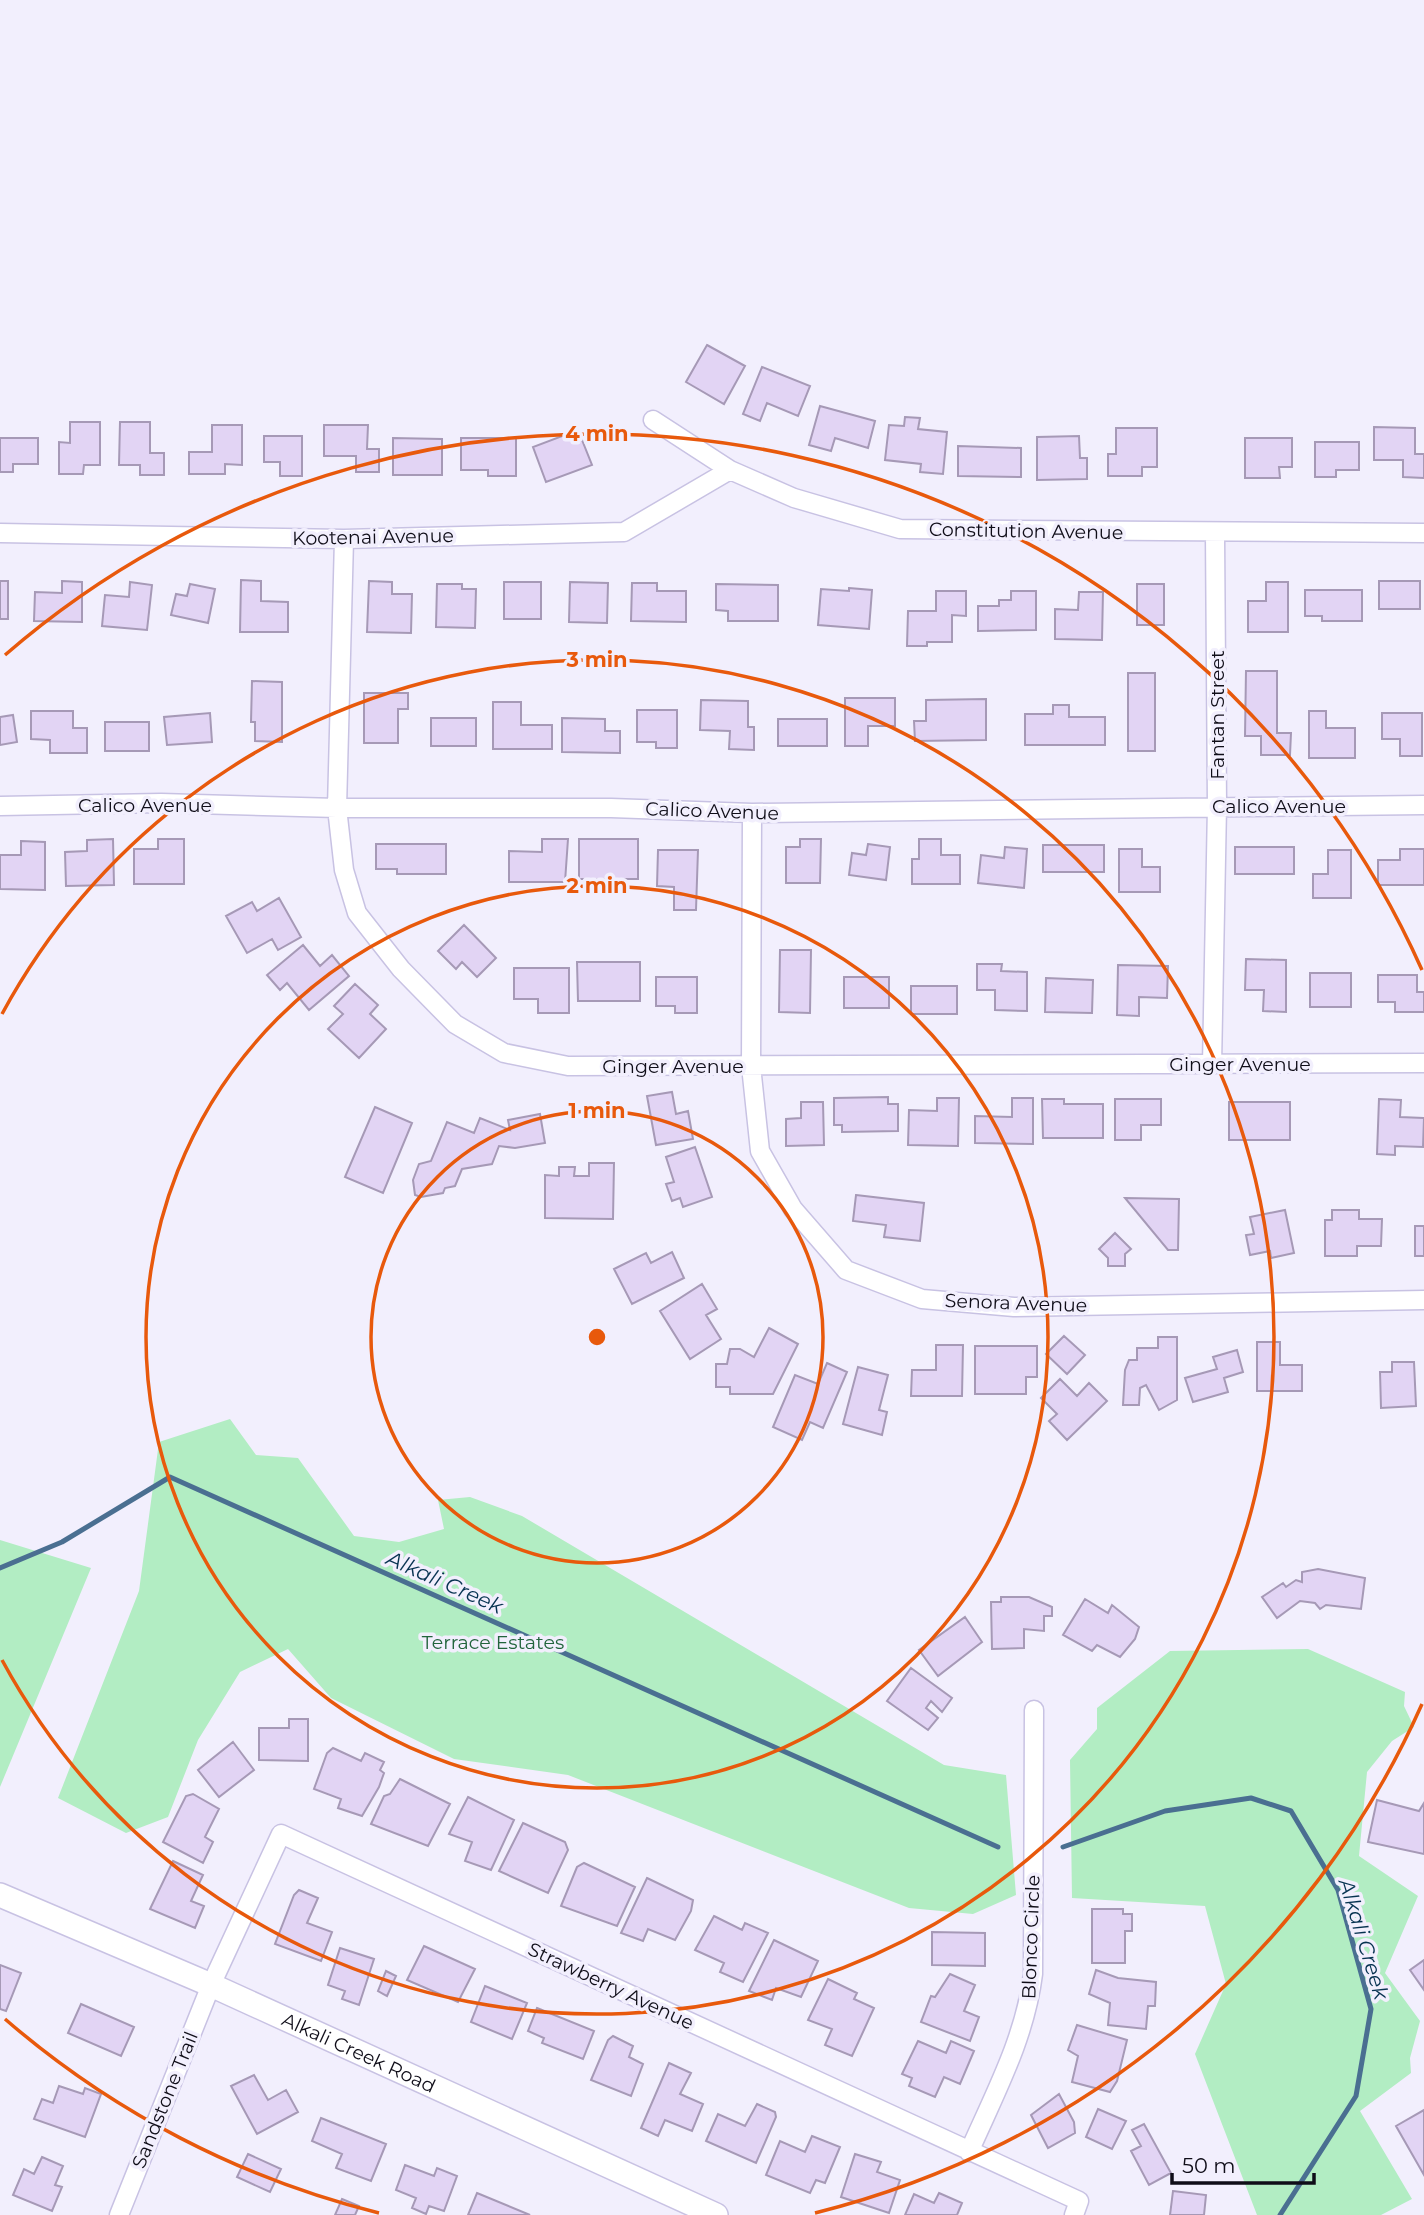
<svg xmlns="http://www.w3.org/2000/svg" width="1424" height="2215" font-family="Montserrat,sans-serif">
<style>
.green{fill:#b2edc3}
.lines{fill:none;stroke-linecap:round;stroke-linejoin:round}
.stream{stroke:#4a6f91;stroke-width:5}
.building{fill:#e2d4f4;stroke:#a699b6;stroke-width:2}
.minor-casing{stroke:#c8c2e3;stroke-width:21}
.tertiary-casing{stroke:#c8c2e3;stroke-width:26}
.minor{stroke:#fff;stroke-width:18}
.tertiary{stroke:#fff;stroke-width:23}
.ring{fill:none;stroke:#e8590c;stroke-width:3.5}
.labels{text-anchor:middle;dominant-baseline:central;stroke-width:7;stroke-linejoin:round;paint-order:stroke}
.street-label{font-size:19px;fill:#0f0d18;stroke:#f2effd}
.park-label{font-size:19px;fill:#21643c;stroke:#f2effd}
.water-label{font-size:21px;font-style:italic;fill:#063250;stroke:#f2effd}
.centre{fill:#e8590c;stroke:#f2effd;stroke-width:3.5}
.ring-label{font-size:21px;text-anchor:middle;font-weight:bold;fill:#e8590c;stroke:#f2effd;stroke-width:7;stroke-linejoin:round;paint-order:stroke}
</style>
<rect width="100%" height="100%" fill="#f2effd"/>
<path class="green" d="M230 1419 256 1455 298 1458 354 1536 399 1542 444 1529 438 1500 470 1497 522 1516 944 1765 1006 1775 1016 1895 973 1914 909 1908 568 1775 454 1759 331 1698 288 1649 240 1672 198 1740 168 1817 126 1833 58 1798 139 1591 159 1442Z
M0 1540 91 1568 0 1787Z
M1308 1649 1405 1692 1404 1706 1414 1727 1392 1741 1367 1772 1359 1856 1418 1896 1385 1973 1420 2021 1410 2058 1411 2073 1360 2111 1412 2199 1381 2215H1257L1195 2054 1226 1984 1205 1906 1072 1898 1070 1760 1097 1729V1708L1170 1651Z"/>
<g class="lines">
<path class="stream" d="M0 1568 62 1542 170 1477 998 1847
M1063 1847 1165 1811 1251 1798 1291 1811 1338 1890 1371 2009 1356 2096 1280 2215"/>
</g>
<path class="building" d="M707 345 745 366 724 404 686 382Z
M762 367 810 386 798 416 767 403 760 421 743 414Z
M820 406 875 421 868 448 835 438 831 451 809 445Z
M905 417 920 418 918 429 947 432 943 474 920 472 921 464 885 460 889 425 904 426Z
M70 422H100V465H84L83 474H59V442L70 443Z
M120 422H150V453H164V475H140V465H119Z
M212 425H242V465L225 464V474H189V452H212Z
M324 425H368L367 449H379V472H356V456H324Z
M1374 427 1415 428V454H1424V478L1403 477V460H1374Z
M1116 428H1157V467H1142V476H1108V454H1116Z
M578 430 592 465 546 482 533 447Z
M264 436H302V476H280V462H264Z
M1079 436 1080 458H1087V479L1037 480V437Z
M0 438H38V464H13V472H0Z
M393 438 442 439V475H393Z
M461 438H516V476H488V470H461Z
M1245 438H1292V467H1279L1280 478H1245Z
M1315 442H1359V470H1336V477H1315Z
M958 446 1021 448V477L958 476Z
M241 580 261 581V601L288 602V632H240Z
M0 581H8V619H0Z
M62 581 82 582V622L34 621 35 592 62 593Z
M369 581 392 582V594H412L411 633 367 632Z
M1379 581H1420V609H1379Z
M130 582 152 585 147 630 102 626 105 595 129 597Z
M504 582H541V619H504Z
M570 582 608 583 607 623 569 622Z
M1266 582H1288V632H1248V601H1266Z
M632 583H657V591H686V622L631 621Z
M190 584 215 589 208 623 171 615 176 594 187 596Z
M437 584H462V589H476L475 628 436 627Z
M716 584 778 585V621H728V611L716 610Z
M1137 584H1164V625H1137Z
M849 588 872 590 869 629 818 625 821 589 849 591Z
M1305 590H1362V621H1322V616H1305Z
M936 591H966V616L952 615V642H927V646H907L908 611H936Z
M1011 591H1036V630L978 631V606H999V600H1011Z
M1079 592H1103L1102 640 1055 639V609L1078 610Z
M1246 671H1277V733H1291L1290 755H1261V736H1245Z
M1128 673H1155V751H1128Z
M252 681 282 682V742L255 741V722H251Z
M364 693H408V709H398V743H364Z
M845 698H895V726H868V746H845Z
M986 699V740L915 741 914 721H926V700Z
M701 700 748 701V727H754V750L729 749 730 731 700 730Z
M493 702H521V725H552V749H493Z
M1053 705H1069V717H1105V745H1025V714H1053Z
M637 710H677V748H656V742H637Z
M31 711H73V728H87V753H50V740L31 739Z
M1309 711H1326V728H1355V758H1309Z
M210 713 212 742 167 745 164 717Z
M1382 713H1422V756H1400V739H1382Z
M13 715 17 742 0 745V717Z
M431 718H476V746H431Z
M562 718 605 719V731H620V753L562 752Z
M778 719H827V746H778Z
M105 722H149V751H105Z
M113 839 114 885 66 886 65 852 87 851V840Z
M158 839H184V884H134V849H158Z
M542 839H568L565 882H509V851L542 852Z
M579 839H638V879H579Z
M800 839H821L820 883H786V847H800Z
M919 839H941V855H960V884H912V859H919Z
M21 841 45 842V890L0 889V855H21Z
M376 844H446V874H397V869H376Z
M868 844 890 847 886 880 849 875 852 853 866 855Z
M1043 845H1104V872H1043Z
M1005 847 1027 849 1024 888 978 883 981 855 1004 858Z
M1235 847H1294V874H1235Z
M1119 849H1142V867H1160V892H1119Z
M1400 849H1424V885H1378V860H1400Z
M658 850H698L696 910H674V887L657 886Z
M1328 850H1351V898H1313V874H1328Z
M279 898 301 937 278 950 272 939 247 953 226 916 252 902 257 911Z
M464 925 496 958 477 977 462 962 456 969 438 951Z
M303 945 320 966 332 955 349 976 309 1010 287 983 280 990 267 975Z
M780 950H811L810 1013 779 1012Z
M1246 959 1286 960V1012L1263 1011 1264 990H1245Z
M577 962H640V1001H578Z
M977 964H1002L1001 971 1027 972V1011L995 1010V990H977Z
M1118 965 1168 966 1167 998 1139 997V1016L1117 1015Z
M514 968H569V1013H538V999H514Z
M1310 973H1351V1007H1310Z
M1378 975H1417V992H1424V1012H1395V1002H1378Z
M656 977H697V1013H675V1006H656Z
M844 977H889V1008H844Z
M1046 978 1093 980 1092 1013 1045 1012Z
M355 984 378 1005 370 1014 386 1029 359 1058 328 1029 343 1014 334 1006Z
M911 986H957V1014H911Z
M672 1092 676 1114 688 1111 693 1139 656 1145 647 1096Z
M888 1097V1104H898V1131L842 1132V1125H834V1098Z
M937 1098H959L958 1146 908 1145 909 1110 937 1111Z
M1012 1098H1033V1144L975 1143V1116L1012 1117Z
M1042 1099H1064V1104H1103V1138H1043Z
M1115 1099H1161V1125H1141V1140H1115Z
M1379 1099 1401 1100 1400 1117 1424 1118 1423 1147 1395 1146V1155L1377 1154Z
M801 1102H823L824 1145 786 1146V1119L801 1118Z
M1229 1102H1290V1140H1229Z
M375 1107 412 1123 383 1193 345 1177Z
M540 1114 545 1143 515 1148 499 1146 492 1164 462 1169 455 1186 445 1188 443 1193 421 1197 415 1195 413 1180 419 1164 431 1161 447 1122 474 1133 480 1118 510 1130 508 1120Z
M695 1147 712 1197 683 1207 680 1198 672 1201 666 1184 674 1182 666 1157Z
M589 1163H614L613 1219 545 1218V1175L559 1176V1167H575L574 1176H589Z
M856 1195 924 1203 920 1241 884 1237 886 1225 853 1221Z
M1125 1198 1179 1199 1178 1250H1168Z
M1285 1210 1294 1253 1271 1258 1270 1251 1250 1255 1246 1235 1254 1234 1250 1217Z
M1332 1210H1359V1219H1382L1381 1246H1357V1256H1325V1220H1332Z
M1415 1226H1424V1256H1415Z
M1115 1233 1131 1249 1125 1254V1266H1108V1258L1099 1249Z
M672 1252 684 1278 632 1304 614 1269 646 1253 651 1263Z
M702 1284 717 1309 706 1315 721 1339 690 1359 660 1311Z
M769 1328 798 1344 773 1394H730V1387H716V1364H727L730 1349H740L754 1357Z
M1064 1336 1085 1355 1067 1374 1046 1354Z
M1158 1337H1177V1400L1159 1410 1146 1385 1140 1388 1139 1405H1123L1125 1370 1129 1360H1137V1348H1158Z
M1257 1342H1280V1365H1302V1391H1257Z
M936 1345H963L962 1396H911L912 1370H936Z
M975 1346H1037V1377H1026V1394H975Z
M1237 1350 1243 1372 1224 1378 1228 1392 1193 1402 1185 1378 1217 1369 1213 1357Z
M1392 1362H1414L1416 1406 1381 1408 1380 1372H1392Z
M827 1363 847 1372 823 1428 810 1422 802 1440 773 1427 795 1375 818 1384Z
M858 1367 888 1375 879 1410 887 1412 882 1435 843 1424Z
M1060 1379 1077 1396 1089 1383 1107 1401 1067 1440 1049 1421 1057 1414 1041 1398Z
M1318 1569 1365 1578 1361 1609 1326 1605 1320 1609 1315 1603 1300 1601 1277 1618 1262 1597 1283 1583 1286 1587 1296 1580 1302 1582V1572Z
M1001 1597H1029L1052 1607V1616H1044V1631L1024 1629V1648L992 1649 991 1602H1001Z
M1085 1599 1108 1613 1112 1605 1139 1627 1135 1639 1120 1657 1097 1645 1092 1651 1063 1635Z
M965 1617 982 1642 938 1676 919 1650Z
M911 1668 952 1698 942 1712 931 1701 926 1708 938 1718 928 1730 887 1701Z
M289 1719H308V1761L259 1760V1728H289Z
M233 1742 254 1770 219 1797 198 1770Z
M333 1748 361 1761 365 1753 384 1762 380 1770 384 1773 379 1787 362 1816 338 1808 341 1799 314 1789 327 1753Z
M400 1779 450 1804 428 1846 371 1824 384 1796 390 1794Z
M193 1794 219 1809 205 1837 213 1842 203 1863 163 1842 186 1796Z
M468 1797 514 1820 491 1870 465 1861 472 1842 449 1834Z
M1377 1800 1419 1811 1424 1803V1854L1368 1842Z
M523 1823 565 1842 568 1850 548 1893 499 1871Z
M173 1861 203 1875 191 1901 204 1906 195 1928 150 1909Z
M584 1863 635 1887 617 1926 561 1906 577 1867Z
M647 1878 693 1900 691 1911 675 1940 648 1929 643 1941 621 1933Z
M299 1890 318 1898 307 1923 332 1932 321 1961 275 1944 294 1895Z
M1092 1909H1123V1914H1132V1931H1125V1963H1092Z
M714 1916 742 1930 745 1923 768 1933 743 1982 720 1972 724 1963 695 1950Z
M932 1932 985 1933V1966L932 1965Z
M774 1940 818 1961 801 1997 776 1988 772 2000 749 1991Z
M424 1946 475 1969 458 2002 407 1980Z
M340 1948 374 1959 359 2005 342 1999 345 1991 328 1985Z
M1424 1960V1990L1410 1970Z
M0 1965 21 1973 6 2011 0 2009Z
M1096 1970 1118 1978 1156 1982 1155 2006H1148L1146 2029 1108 2025 1110 2003 1089 1994Z
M386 1971 396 1976 387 1996 378 1991Z
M950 1974 975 1985 964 2011 979 2017 970 2041 921 2022 931 1996 935 1997Z
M828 1979 857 1993 854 1999 874 2008 852 2056 825 2045 832 2029 808 2020Z
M485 1986 527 2003 512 2039 471 2022Z
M81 2004 134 2027 121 2056 68 2033Z
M537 2008 594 2031 583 2059 542 2043 544 2038 528 2031Z
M1077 2025 1127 2040 1117 2081 1110 2092 1072 2082 1078 2056 1068 2050Z
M613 2036 633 2046 629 2057 643 2064 631 2096 591 2080 608 2040Z
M918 2041 946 2053 951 2041 974 2051 960 2084 944 2077 935 2097 909 2086 912 2078 902 2074Z
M669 2063 691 2073 680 2094 703 2104 692 2131 665 2120 658 2136 641 2128Z
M254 2075 268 2100 286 2090 298 2112 257 2134 231 2086Z
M59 2086 83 2094 85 2088 101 2094 85 2137 34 2119 42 2099 53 2103Z
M1059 2094 1074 2122 1075 2133 1048 2148 1031 2115Z
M757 2104 775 2112 776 2117 756 2163 706 2141 718 2114 745 2126Z
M1098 2109 1126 2121 1112 2149 1086 2137Z
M1424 2110V2175L1396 2126Z
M321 2118 386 2144 371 2181 336 2168 342 2154 312 2141Z
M1144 2124 1171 2173 1149 2185 1131 2151 1141 2146 1132 2130Z
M812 2136 840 2147 825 2183 816 2180 810 2193 766 2175 780 2141 805 2152Z
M248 2154 281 2169 270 2192 237 2177Z
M855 2154 881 2162 877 2172 900 2180 889 2213 841 2197Z
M42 2157 63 2166 55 2185 62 2187 52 2211 13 2195 24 2169 34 2174Z
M405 2165 434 2176 437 2168 457 2176 444 2211 429 2206 426 2214 412 2208 416 2198 396 2190Z
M1173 2191 1206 2195 1204 2215H1170Z
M477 2193 530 2215H468Z
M939 2193 962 2203 957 2215H905L914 2194 934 2203Z
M342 2199 359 2206 355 2215H335Z"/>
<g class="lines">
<g class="minor-casing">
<path id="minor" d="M653 420 730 470 794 498 900 529 1424 533
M0 533 344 539 624 532 730 470
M344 539 337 808 344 870 357 913 401 969 455 1024 504 1053 568 1066 1424 1063
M0 806 161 803 337 808H611L752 813 1424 805
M752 813 751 1066 760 1151 793 1209 846 1270 922 1299 1014 1307 1424 1300
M1212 1065 1217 806 1215 534
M969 2152C995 2093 1025 2038 1033 1974L1034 1710
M119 2215 211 1985 281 1834 1079 2201 1074 2215"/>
</g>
<g class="tertiary-casing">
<g id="tertiary">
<path id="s1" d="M0 1895 211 1985 716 2215"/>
</g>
</g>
<use href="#minor" class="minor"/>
<use href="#tertiary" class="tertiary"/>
</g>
<g class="ring">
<circle cx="597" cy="1337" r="226"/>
<circle cx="597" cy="1337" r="451"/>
<path d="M2 1014A677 677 0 1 1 2 1660"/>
<path d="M1422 1704A903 903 0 0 1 815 2213M379 2213A903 903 0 0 1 5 2019M5 655A903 903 0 0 1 1422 970"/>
</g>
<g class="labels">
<g class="street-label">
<text transform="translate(1026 531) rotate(1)">Constitution Avenue</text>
<text transform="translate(373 537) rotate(-1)">Kootenai Avenue</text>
<text transform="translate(1217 715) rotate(-90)">Fantan Street</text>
<text x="145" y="805">Calico Avenue</text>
<text x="1279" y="806">Calico Avenue</text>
<text transform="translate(712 811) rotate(2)">Calico Avenue</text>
<text x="1240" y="1064">Ginger Avenue</text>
<text x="673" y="1066">Ginger Avenue</text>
<text transform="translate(1016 1303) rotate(2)">Senora Avenue</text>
<text transform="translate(1031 1937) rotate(-88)">Blonco Circle</text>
<text transform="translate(611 1986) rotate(25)">Strawberry Avenue</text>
<text stroke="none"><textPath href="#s1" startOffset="392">Alkali Creek Road</textPath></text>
<text transform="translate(165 2100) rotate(-68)">Sandstone Trail</text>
</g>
<g class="park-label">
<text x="493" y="1642">Terrace Estates</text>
</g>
<g class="water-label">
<text transform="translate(445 1582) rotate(24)">Alkali Creek</text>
<text transform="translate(1364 1939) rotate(73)">Alkali Creek</text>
</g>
</g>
<circle cx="597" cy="1337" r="10" class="centre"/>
<g class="ring-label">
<text x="597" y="441">4 min</text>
<text x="597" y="667">3 min</text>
<text x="597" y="893">2 min</text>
<text x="597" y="1118">1 min</text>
</g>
<path d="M1172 2173v10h142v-10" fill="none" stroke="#0f0d18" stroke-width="3.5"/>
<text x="1182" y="2173" font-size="21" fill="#0f0d18" stroke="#f2effd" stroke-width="5" paint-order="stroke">50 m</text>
</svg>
